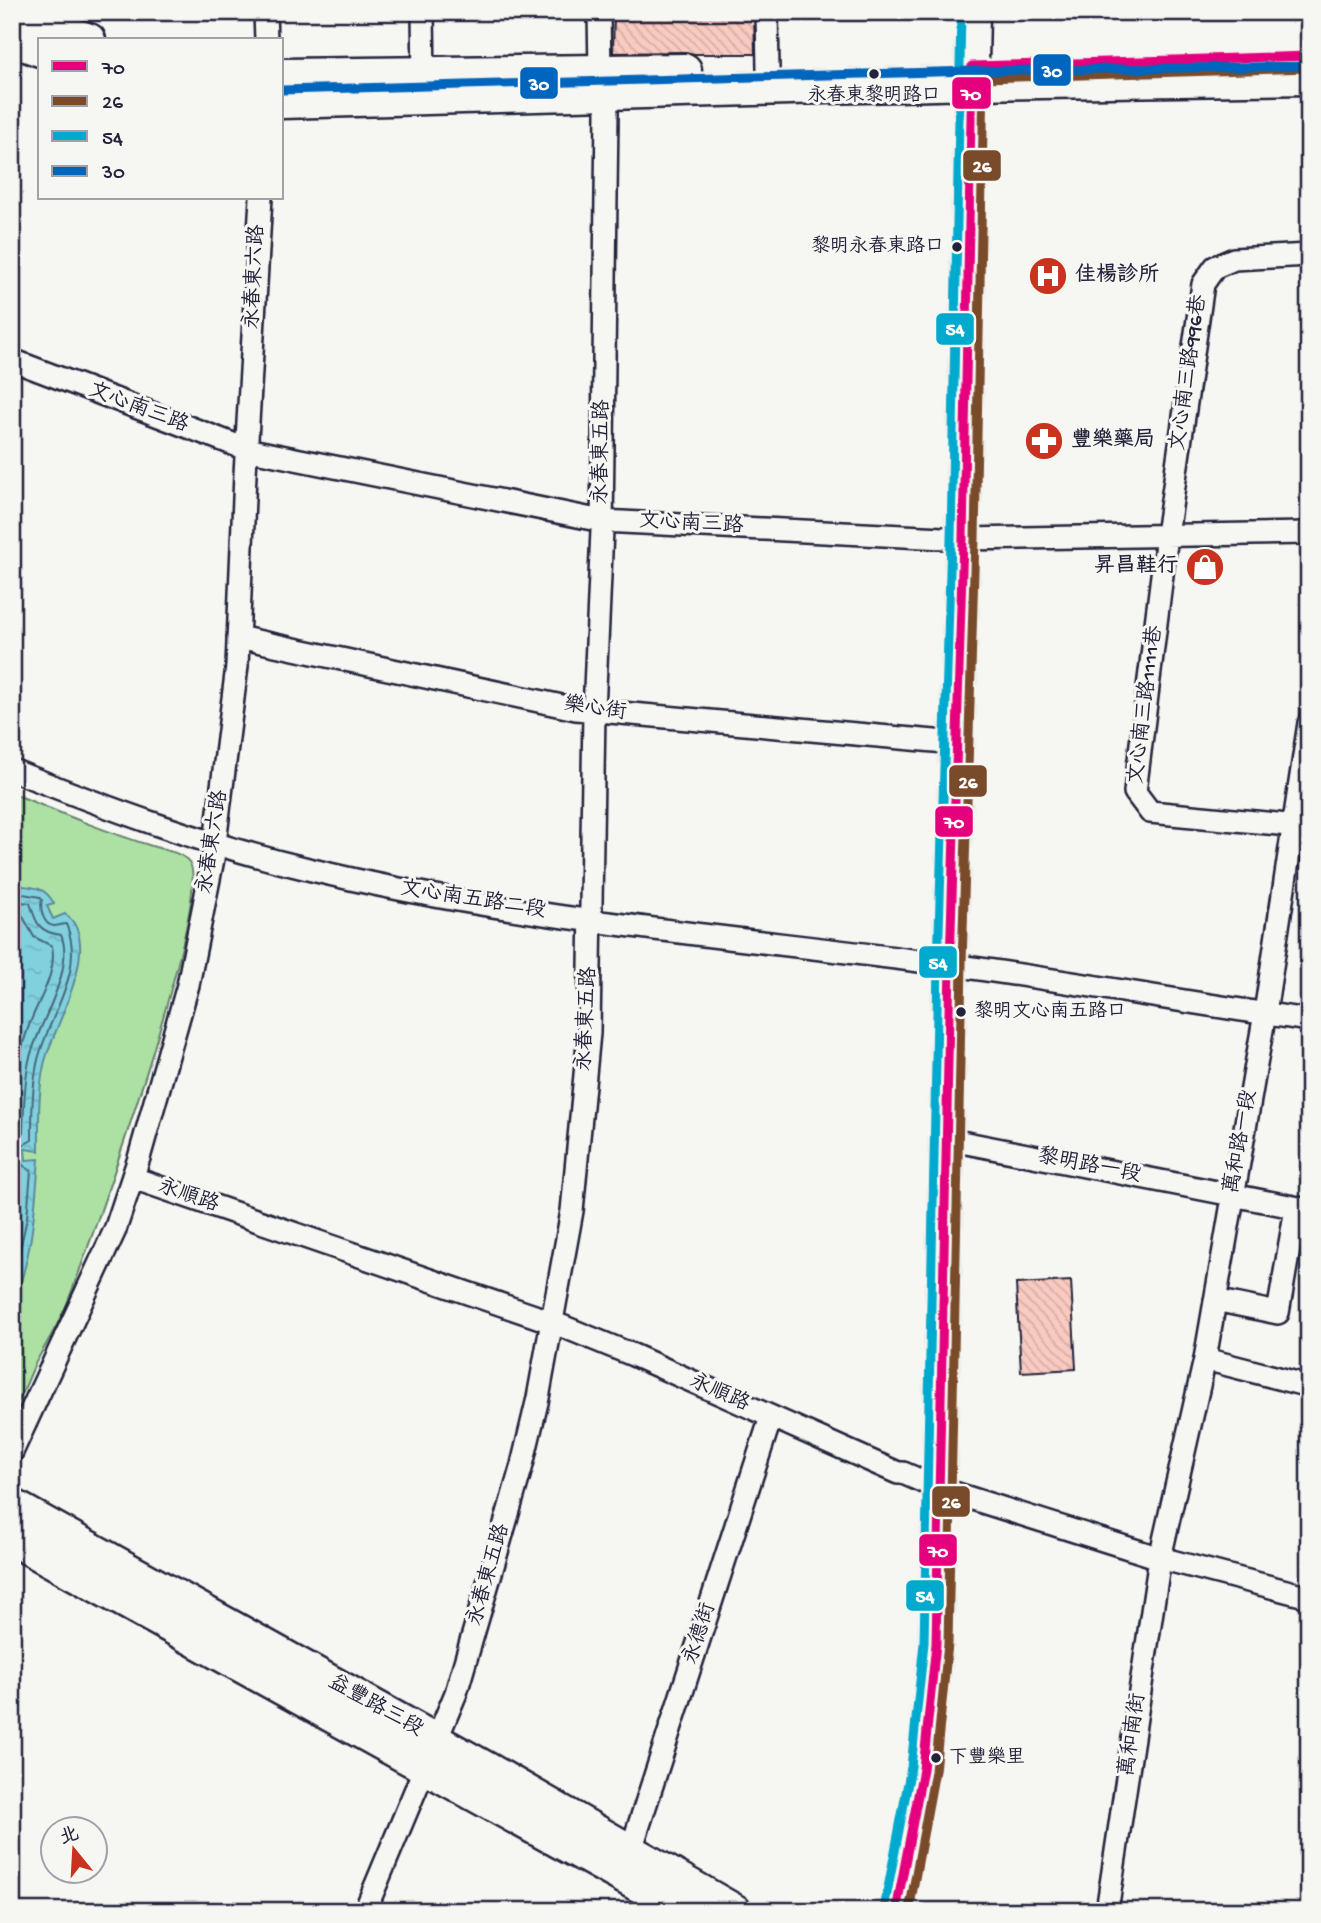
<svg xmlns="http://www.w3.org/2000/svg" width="1321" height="1923" font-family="'Gochi Hand','LXGW WenKai TC',sans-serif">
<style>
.park{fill:#ace1a3;stroke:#67826f;stroke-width:2}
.water{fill:url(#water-ripples);stroke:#5b8a9d;stroke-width:2}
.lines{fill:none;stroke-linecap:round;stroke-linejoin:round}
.shore{stroke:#48687c;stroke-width:2}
.building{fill:url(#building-back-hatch);stroke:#22223b;stroke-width:2}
.street-casing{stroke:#22223b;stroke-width:26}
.secondary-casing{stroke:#22223b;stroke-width:37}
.street{stroke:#f6f6f2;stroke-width:21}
.secondary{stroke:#f6f6f2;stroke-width:32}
.bus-1-casing{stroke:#f6f6f2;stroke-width:14}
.bus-2-casing{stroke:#f6f6f2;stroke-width:14}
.bus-3-casing{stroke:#f6f6f2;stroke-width:14}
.bus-4-casing{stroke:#f6f6f2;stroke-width:14}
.bus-1{stroke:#e5007d;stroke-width:9}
.bus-2{stroke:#7a4b2a;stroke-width:9}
.bus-3{stroke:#00a9ce;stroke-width:9}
.bus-4{stroke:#0065bd;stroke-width:9}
.bus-dot{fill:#22223b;stroke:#f6f6f2;stroke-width:2.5}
.labels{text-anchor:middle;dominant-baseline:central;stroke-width:6;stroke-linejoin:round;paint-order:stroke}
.bus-label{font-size:19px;fill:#22223b;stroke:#f6f6f2;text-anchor:start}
.poi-label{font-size:21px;font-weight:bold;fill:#22223b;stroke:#f6f6f2;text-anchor:start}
.street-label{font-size:21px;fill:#22223b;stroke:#f6f6f2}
.line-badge{stroke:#f6f6f2;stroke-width:2.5}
.badge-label{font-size:19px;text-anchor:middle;font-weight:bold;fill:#fff}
</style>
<defs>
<pattern id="water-ripples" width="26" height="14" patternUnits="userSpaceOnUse" patternTransform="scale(1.75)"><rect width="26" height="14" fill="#81d0de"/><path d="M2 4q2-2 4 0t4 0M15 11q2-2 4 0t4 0" fill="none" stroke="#6fb2bf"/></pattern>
<pattern id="building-back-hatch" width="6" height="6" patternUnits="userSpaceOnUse" patternTransform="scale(1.75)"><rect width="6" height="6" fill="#f9cac0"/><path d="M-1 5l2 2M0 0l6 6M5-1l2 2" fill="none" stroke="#d5ada6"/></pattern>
</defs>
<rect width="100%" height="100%" fill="#f6f6f2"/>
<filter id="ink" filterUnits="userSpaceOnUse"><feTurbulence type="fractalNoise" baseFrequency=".0143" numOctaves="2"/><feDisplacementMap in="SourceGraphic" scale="14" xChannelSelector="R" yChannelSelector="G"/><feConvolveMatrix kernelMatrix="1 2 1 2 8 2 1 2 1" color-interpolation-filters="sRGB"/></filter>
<g filter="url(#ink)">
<path class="park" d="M12 793C60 813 106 832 155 847 166 850 182 853 189 862 215 894 89 1248 68 1301 60 1322 47 1342 36 1362 28 1379 21 1398 12 1415Z"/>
<path class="water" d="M12 885C31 887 45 885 54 904L47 906 53 919 65 914C106 943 52 1028 44 1065 38 1093 39 1122 39 1151L25 1149 26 1160 39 1159C35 1208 32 1260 12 1306Z"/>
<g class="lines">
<path class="shore" d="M12 892 40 897 42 900C40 907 42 925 54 926 58 926 62 924 66 924 87 973 47 1016 37 1064 32 1089 32 1114 32 1140 20 1147 15 1145 20 1163L31 1171 27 1218 12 1286
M12 901 30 903C36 924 39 932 61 935 76 971 37 1025 29 1061 24 1084 24 1108 23 1132L12 1141
M12 911 21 913 34 937 52 946C57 971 41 996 32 1018 27 1030 23 1043 20 1055 13 1078 13 1103 12 1126
M12 1167 21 1177 18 1217 12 1248"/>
</g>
<path class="building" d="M614 12H754L755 54H694L685 52 613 53Z
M1071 1281 1076 1369 1021 1372 1016 1284Z"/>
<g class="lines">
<g class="street-casing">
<path id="street" d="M265 12 266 40
M423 12 424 84
M767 12 768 70
M1309 255 1234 259 1215 267 1203 284 1167 535 1135 792 1150 812 1309 827
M12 360 246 449 602 521 963 539 1309 533
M238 637 576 709 957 743
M12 770C109 809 207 845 308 869 509 918 716 935 920 961 1050 977 1179 1002 1309 1020
M946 1139 1309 1210
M133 1178 552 1322 633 1355 898 1473H903L938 1488 1160 1558 1309 1597
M1215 1300 1278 1313 1296 1208
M1205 1359 1309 1386
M12 1452 115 1230 139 1158 188 985 213 859 237 666 245 474 261 198
M631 1850 771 1417
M365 1911 456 1693 484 1597 522 1465 538 1398 572 1211 589 1033 594 711 602 530 607 112 600 72 599 12
M1107 1911 1160 1558 1205 1359 1265 1013 1309 723"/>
</g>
<g class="secondary-casing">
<path id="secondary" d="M12 14 89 40
M12 40 40 50
M282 75 685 70
M282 102 972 83 1309 78
M12 1505 491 1771 735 1911
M12 1539 685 1911
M896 1911 923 1769 936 1644 950 964 963 539 973 12"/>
</g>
<use href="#street" class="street"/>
<use href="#secondary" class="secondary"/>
<g class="bus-1-casing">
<path id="bus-1" d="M896 1911 923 1769 936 1644 950 964 963 539 972 66 1309 56"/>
</g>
<g class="bus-2-casing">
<path id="bus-2" d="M909 1911 935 1771 948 1644 962 964 975 539 984 78 1309 68"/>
</g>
<g class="bus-3-casing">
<path id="bus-3" d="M884 1909 911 1767 924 1643 938 964 951 539 961 12"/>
</g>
<g class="bus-4-casing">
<path id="bus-4" d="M282 90 972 71 1309 66"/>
</g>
<use href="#bus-1" class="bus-1"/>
<use href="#bus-2" class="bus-2"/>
<use href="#bus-3" class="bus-3"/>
<use href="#bus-4" class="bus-4"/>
</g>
</g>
<defs>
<g id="hospital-disc" transform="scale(2.0125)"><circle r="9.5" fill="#c8321e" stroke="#f6f6f2"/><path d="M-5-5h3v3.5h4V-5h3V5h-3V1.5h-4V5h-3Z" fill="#fff"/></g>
<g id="pharmacy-disc" transform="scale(2.0125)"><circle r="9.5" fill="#c8321e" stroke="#f6f6f2"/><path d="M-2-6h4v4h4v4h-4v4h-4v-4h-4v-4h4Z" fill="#fff"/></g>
<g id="shop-disc" transform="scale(2.0125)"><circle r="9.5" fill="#c8321e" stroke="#f6f6f2"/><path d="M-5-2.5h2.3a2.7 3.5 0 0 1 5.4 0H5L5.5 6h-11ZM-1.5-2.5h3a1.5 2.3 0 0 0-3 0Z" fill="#fff"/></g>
</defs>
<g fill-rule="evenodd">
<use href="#hospital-disc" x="1048" y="276"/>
<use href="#pharmacy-disc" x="1044" y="441"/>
<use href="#shop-disc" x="1205" y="567"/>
</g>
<g class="bus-dot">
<circle cx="874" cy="74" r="6"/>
<circle cx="957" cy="247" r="6"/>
<circle cx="961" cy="1012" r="6"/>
<circle cx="936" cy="1758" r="6"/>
</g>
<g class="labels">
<g class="bus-label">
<text x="874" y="96" text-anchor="middle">永春東黎明路口</text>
<text x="944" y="247" text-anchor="end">黎明永春東路口</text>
<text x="974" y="1012">黎明文心南五路口</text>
<text x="949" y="1758">下豐樂里</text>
</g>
<g class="poi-label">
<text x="1075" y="276">佳楊診所</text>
<text x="1071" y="441">豐樂藥局</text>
<text x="1178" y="567" text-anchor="end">昇昌鞋行</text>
</g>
<g class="street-label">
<text transform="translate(256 277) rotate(-87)">永春東六路</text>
<text transform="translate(1190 373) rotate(-82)">文心南三路996巷</text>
<text transform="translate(138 409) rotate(21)">文心南三路</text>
<text transform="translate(603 452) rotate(-89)">永春東五路</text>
<text transform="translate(691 525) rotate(3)">文心南三路</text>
<text transform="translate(1147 705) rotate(-83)">文心南三路1111巷</text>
<text transform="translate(595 710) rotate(8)">樂心街</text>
<text transform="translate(214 842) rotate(-81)">永春東六路</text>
<text transform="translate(473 901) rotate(9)">文心南五路二段</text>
<text transform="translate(588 1019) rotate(-87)">永春東五路</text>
<text transform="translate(1242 1142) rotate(-80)">萬和路一段</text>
<text transform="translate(1089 1167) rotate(11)">黎明路一段</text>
<text transform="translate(188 1197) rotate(19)">永順路</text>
<text transform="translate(719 1394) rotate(24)">永順路</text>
<text transform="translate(490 1575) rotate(-74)">永春東五路</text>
<text transform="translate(701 1634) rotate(-72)">永德街</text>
<text transform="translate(375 1707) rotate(29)">益豐路三段</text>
<text transform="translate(1134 1735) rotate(-82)">萬和南街</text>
</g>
</g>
<g class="line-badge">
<rect x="1032" y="53" width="40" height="34" rx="7" fill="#0065bd"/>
<rect x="519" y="66" width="40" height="34" rx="7" fill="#0065bd"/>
<rect x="951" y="76" width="41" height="34" rx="7" fill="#e5007d"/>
<rect x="962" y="149" width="40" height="33" rx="7" fill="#7a4b2a"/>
<rect x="935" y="312" width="40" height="34" rx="7" fill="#00a9ce"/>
<rect x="948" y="764" width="40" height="34" rx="7" fill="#7a4b2a"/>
<rect x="934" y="805" width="40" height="33" rx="7" fill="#e5007d"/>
<rect x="918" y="945" width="40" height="34" rx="7" fill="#00a9ce"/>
<rect x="931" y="1485" width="40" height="33" rx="7" fill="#7a4b2a"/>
<rect x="918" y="1533" width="40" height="34" rx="7" fill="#e5007d"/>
<rect x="905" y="1579" width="40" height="33" rx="7" fill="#00a9ce"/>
</g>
<g class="badge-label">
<text x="1052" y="77">30</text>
<text x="539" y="90">30</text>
<text x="971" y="100">70</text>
<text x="982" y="172">26</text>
<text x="955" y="335">54</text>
<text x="968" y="788">26</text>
<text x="954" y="828">70</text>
<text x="938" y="969">54</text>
<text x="951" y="1508">26</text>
<text x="938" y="1557">70</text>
<text x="925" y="1602">54</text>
</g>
<rect width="1321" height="1923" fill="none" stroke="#f6f6f2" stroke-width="42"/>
<rect x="21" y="21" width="1279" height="1881" fill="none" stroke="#22223b" stroke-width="2.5" filter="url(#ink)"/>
<rect x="38" y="38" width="245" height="161" fill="#f6f6f2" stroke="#a1a1a9" stroke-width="2"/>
<rect x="52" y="61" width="35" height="10" fill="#e5007d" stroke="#a1a1a9" stroke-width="2"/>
<text x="102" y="74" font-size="21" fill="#22223b">70</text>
<rect x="52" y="96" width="35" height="10" fill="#7a4b2a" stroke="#a1a1a9" stroke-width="2"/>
<text x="102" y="108" font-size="21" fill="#22223b">26</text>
<rect x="52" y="131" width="35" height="10" fill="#00a9ce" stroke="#a1a1a9" stroke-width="2"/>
<text x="102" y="144" font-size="21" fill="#22223b">54</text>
<rect x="52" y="166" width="35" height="10" fill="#0065bd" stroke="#a1a1a9" stroke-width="2"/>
<text x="102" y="178" font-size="21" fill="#22223b">30</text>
<g transform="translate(74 1850) rotate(342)"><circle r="33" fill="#f6f6f2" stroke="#a1a1a9" stroke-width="2"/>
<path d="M0-5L12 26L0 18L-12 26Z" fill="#c8321e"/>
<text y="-10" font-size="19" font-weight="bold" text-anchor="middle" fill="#22223b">北</text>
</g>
</svg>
